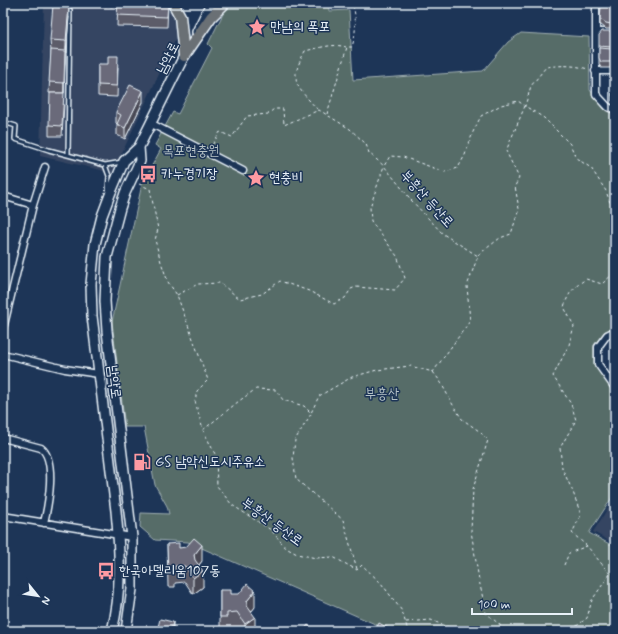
<svg xmlns="http://www.w3.org/2000/svg" width="618" height="634" font-family="Mynerve,'Poor Story',sans-serif">
<style>
.built{fill:#344562}
.green{fill:#566c68;stroke:#9faeb0}
.lines{fill:none;stroke-linecap:round;stroke-linejoin:round}
.lane-casing{stroke:#e8f1f8;stroke-width:6}
.street-casing{stroke:#e8f1f8;stroke-width:9}
.secondary-casing{stroke:#e8f1f8;stroke-width:12}
.primary-casing{stroke:#e8f1f8;stroke-width:13}
.path{stroke:#e8f1f8;stroke-width:1;stroke-dasharray:3 3;stroke-linecap:butt}
.lane{stroke:#1d3557;stroke-width:3}
.street{stroke:#1d3557;stroke-width:6}
.secondary{stroke:#1d3557;stroke-width:9}
.primary{stroke:#6b6f75;stroke-width:10}
.wall{fill:#5b5b69;stroke:#e8f1f8}
.shaded-wall{fill:#4a4a55;stroke:#e8f1f8}
.building{fill:#6a6a7a;stroke:#e8f1f8}
.labels{text-anchor:middle;dominant-baseline:central;stroke-width:3;stroke-linejoin:round;paint-order:stroke}
.poi-label{font-size:14px;fill:#e8f1f8;stroke:#1d3557;text-anchor:start}
.street-label{font-size:14px;fill:#e8f1f8;stroke:#1d3557}
.park-label{font-size:14px;fill:#b5c2c6;stroke:#1d3557}
</style>
<rect width="100%" height="100%" fill="#1d3557"/>
<filter id="ink" filterUnits="userSpaceOnUse"><feTurbulence type="fractalNoise" baseFrequency=".025" numOctaves="2"/><feDisplacementMap in="SourceGraphic" scale="8" xChannelSelector="R" yChannelSelector="G"/><feConvolveMatrix kernelMatrix="1 2 1 2 8 2 1 2 1" color-interpolation-filters="sRGB"/></filter>
<g filter="url(#ink)">
<path class="built" d="M44 3 174 11 176 15 177 36 111 176 101 170 40 156Z
M615 497V544L593 532Z"/>
<path class="green" d="M234 3H329V11L349 10 353 80 483 71 508 42 521 33 589 37 590 90 604 109 615 114V327L605 331 594 345V365L615 394V493L589 533 615 547V631H391L188 542 155 540 140 527 141 513 169 514 167 506 155 485 144 427H125L112 322 142 184 161 149 155 145 173 112 178 114 212 48 208 44 224 12Z"/>
<g class="lines">
<g class="lane-casing">
<path id="lane" d="M3 122 16 126 15 139 49 150 105 165
M68 155 70 10
M108 191 109 176 105 165 122 162"/>
</g>
<g class="street-casing">
<path id="street" d="M596 3V94L608 107 615 110
M596 32H615
M595 71H615
M150 123 243 171
M3 196 33 205
M3 329 33 205 45 167
M615 331 607 335 598 347V364L615 388
M3 354 65 369 99 374
M3 438 41 448C57 460 48 506 44 523
M3 516 132 537"/>
</g>
<g class="secondary-casing">
<path id="secondary" d="M197 32 211 3
M112 631C122 592 120 552 116 511L92 316 91 284 95 244 102 216 111 192 124 161 139 147 187 50
M126 631 132 589V537L107 331 105 301 107 257 120 208 125 193 140 161 139 147"/>
</g>
<g class="primary-casing">
<path id="primary" d="M173 3 180 16 184 56
M184 56 211 17 225 3"/>
</g>
<path class="path" d="M68 3 118 7
M232 6 242 3
M318 110C296 85 288 83 305 51 318 48 334 43 346 47
M327 114 347 47H352C355 37 356 27 355 16 355 12 353 8 353 3
M139 184 150 189 158 229 155 240 161 262 168 282 177 295 208 380 197 391 195 401 203 430 216 456 217 486 232 505 271 530 286 548 297 554 316 558 333 557 357 570 362 565 381 583 402 611 408 631
M478 255 500 238 511 234 519 209 515 186 519 178 506 151 525 106 544 118 570 144 576 158 591 168 606 191 615 217
M177 295 198 284 220 283 240 299 262 294 280 281 309 291 334 304 345 298 351 289 356 287 395 290 405 278 397 256 371 221 370 207 384 166 390 156 403 157 445 172 458 168 465 155 473 132 481 116 501 105 518 101 525 106 531 86 546 67C561 65 574 65 588 69
M433 372 440 381 453 405 462 419 479 431 488 440 473 489 471 531 479 580 486 613 507 631
M311 414 295 440 293 458 296 479 343 520 357 569
M203 430 239 401 256 389 276 390 283 400 304 406 311 413 319 396 352 377 377 370 410 366 433 372 470 321 467 286 478 256 443 234 412 201 384 166 369 153 366 144 350 129 319 110 284 125 283 109H274L268 114 247 116 232 137 220 132 211 147
M564 565 569 553 587 546
M610 574 587 546 572 533 581 515 573 492 562 468 560 448 576 420 571 404 553 376 569 345 574 326 564 307C568 293 574 287 586 279L602 284 615 272
M406 622 431 620 457 631
M573 631 574 628 587 618 592 600 610 574 615 573"/>
<use href="#lane" class="lane"/>
<use href="#street" class="street"/>
<use href="#secondary" class="secondary"/>
<use href="#primary" class="primary"/>
</g>
<path class="wall" d="M118 3 168 4 167 27 117 26Z
M601 7H611V29H606L600 24Z
M69 17 66 52H65L64 93H49L51 51 50 40Z
M613 31 611 68H601L599 64V46Z
M98 64 118 67 117 97 98 96Z
M613 71H615V90H613Z
M612 93H615V102L612 101Z
M143 102 125 139 117 135V124L116 123V112Z
M64 104 62 136H49V125Z
M615 332V347L611 340V335Z
M167 544 179 548 202 561 199 565 203 587 193 594 185 582 175 583V587H168Z
M220 590 231 594 255 607 251 612 255 631H239L237 629H227V631H220Z"/>
<path class="shaded-wall" d="M69 6V17L66 52V41Z
M65 51V62L64 93V83Z
M143 91V102L125 139V128Z
M202 545V561L194 571V555Z
M203 571V587L193 594V578Z
M255 591V607L247 617V601Z
M255 617V631H245V624Z
M173 622V631H171Z"/>
<path class="building" d="M118 3 168 4 167 17 117 15Z
M53 5 69 6 66 41 50 40Z
M601 7H611V24L606 23 600 19Z
M602 31H613L612 47 599 46V35Z
M599 48 612 49 611 62H601L599 58Z
M51 50 65 51 64 83 49 82Z
M108 56H118L117 86 98 85V64H108Z
M613 71H615V85H613Z
M130 85 143 91 125 128 117 124 121 115 116 112Z
M50 93H64L62 126 49 125Z
M612 93H615V97L612 96Z
M615 332V341L611 335Z
M194 538 202 545 194 555 195 560 203 571 193 578 185 566H175V571H168L167 544 179 543V548L186 547Z
M247 584 255 591 247 601V606L255 617 245 624 237 612 227 613V617H220V590H231V594H239Z
M160 619 173 622 171 631H157Z
M379 623 388 628 387 631H375Z
M308 625 315 631H303Z
M281 630H292V631H281Z"/>
</g>
<defs>
<g id="sight-bare" transform="scale(1.38)"><path d="M0-6L1.8-2.2L6-1.7L2.9 1.2L3.7 5.4L0 3.3L-3.7 5.4L-2.9 1.2L-6-1.7L-1.8-2.2Z" fill="#ff9aa2" stroke="#1d3557" stroke-width="2.5" paint-order="stroke"/></g>
<g id="bus-bare" transform="scale(1.38)"><path d="M-5-6H5V4H4V6H2V4H-2V6H-4V4H-5ZM-3.5-4V0h7V-4ZM-3.5 1.2v1.5H-2V1.2ZM2 1.2v1.5H3.5V1.2Z" fill="#ff9aa2" stroke="#1d3557" stroke-width="2.5" paint-order="stroke"/></g>
<g id="fuel-bare" transform="scale(1.38)"><path d="M-5.5-6h7V0h2V4h1.3V-2.5L3-4.5l.8-.8L6-3V5H2.5V1h-1V6h-7ZM-4.2-4.7v3.2H.2V-4.7Z" fill="#ff9aa2" stroke="#1d3557" stroke-width="2.5" paint-order="stroke"/></g>
</defs>
<g fill-rule="evenodd">
<use href="#sight-bare" x="257" y="27"/>
<use href="#bus-bare" x="148" y="174"/>
<use href="#sight-bare" x="256" y="178"/>
<use href="#fuel-bare" x="142" y="462"/>
<use href="#bus-bare" x="106" y="571"/>
</g>
<g class="labels">
<g class="poi-label">
<text x="270" y="27">만남의 폭포</text>
<text x="161" y="174">카누경기장</text>
<text x="269" y="178">현충비</text>
<text x="155" y="462">GS 남악신도시주유소</text>
<text x="119" y="571">한국아델리움107동</text>
</g>
<g class="street-label">
<text transform="translate(168 58) rotate(-63)">남악로</text>
<text transform="translate(427 199) rotate(48)">부흥산 등산로</text>
<text transform="translate(114 382) rotate(83)">남악로</text>
<text transform="translate(272 522) rotate(36)">부흥산 등산로</text>
</g>
<g class="park-label">
<text x="191" y="151">목포현충원</text>
<text x="382" y="394">부흥산</text>
</g>
</g>
<rect width="618" height="634" fill="none" stroke="#1d3557" stroke-width="16"/>
<rect x="8" y="8" width="602" height="618" fill="none" stroke="#e8f1f8" stroke-width="1.5" filter="url(#ink)"/>
<g transform="translate(38 596) rotate(120)" stroke="#1d3557" stroke-width="3" paint-order="stroke">
<path d="M0-3L7 15L0 10L-7 15Z" fill="#e8f1f8"/>
<text y="-6" font-size="11" font-weight="bold" text-anchor="middle" fill="#e8f1f8">N</text>
</g>
<path d="M472 608v6h100v-6" fill="none" stroke="#e8f1f8" stroke-width="2"/>
<text x="478" y="608" font-size="12" fill="#e8f1f8" stroke="#1d3557" stroke-width="3" paint-order="stroke">100 m</text>
</svg>
